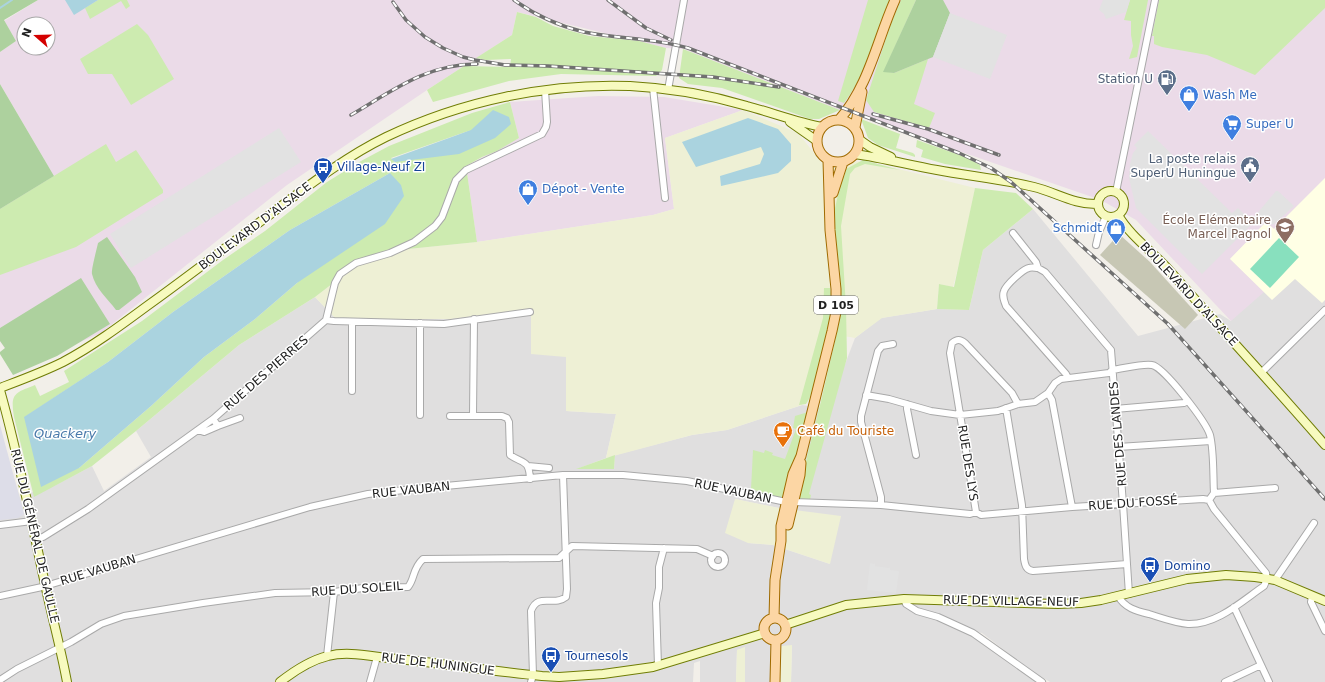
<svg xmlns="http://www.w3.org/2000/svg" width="1325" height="682" font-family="'DejaVu Sans',sans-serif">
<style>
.residential{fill:#e0dfdf;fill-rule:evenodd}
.industrial{fill:#ebdbe8;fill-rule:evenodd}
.education{fill:#ffffe5}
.construction{fill:#c7c7b4}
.farmland{fill:#eef0d5}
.grass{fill:#cdebb0;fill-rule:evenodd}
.forest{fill:#add19e}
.pitch{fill:#88e0be}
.parking{fill:#e2e2e2}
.plaza{fill:#dddde8}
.water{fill:#aad3df}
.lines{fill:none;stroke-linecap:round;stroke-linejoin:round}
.stream{stroke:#aad3df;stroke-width:2}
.street-casing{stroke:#a9a9a9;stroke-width:8}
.secondary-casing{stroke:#707d05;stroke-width:10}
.primary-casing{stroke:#a06b00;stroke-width:11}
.street{stroke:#fff;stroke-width:6}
.secondary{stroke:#f7fabf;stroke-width:8}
.primary{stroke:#fcd6a4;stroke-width:9}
.rail-casing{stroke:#707070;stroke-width:3.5}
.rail{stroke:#fff;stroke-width:2;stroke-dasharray:6;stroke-linecap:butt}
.labels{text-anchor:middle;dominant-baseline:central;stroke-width:3;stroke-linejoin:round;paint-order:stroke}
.shield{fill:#fff;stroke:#646464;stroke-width:1}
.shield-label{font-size:11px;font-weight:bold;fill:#222}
.service-label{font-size:12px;fill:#4e5e75;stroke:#fff;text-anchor:end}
.shop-label{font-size:12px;fill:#366cbe;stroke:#fff;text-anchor:start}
.transit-label{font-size:12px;fill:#164399;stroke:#fff;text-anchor:start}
.education-label{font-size:12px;fill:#785e54;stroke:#fff;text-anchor:end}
.street-label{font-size:12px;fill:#222;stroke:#fff}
.food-label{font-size:12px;fill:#c56008;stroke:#fff;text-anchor:start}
.water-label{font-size:13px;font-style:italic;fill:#4a7aab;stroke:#fff}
</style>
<rect width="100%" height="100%" fill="#f2efe9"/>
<path class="residential" d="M1325 178V682H1050L1030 670 982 633 962 629 1036 682H791L792 645 772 682H745V648L737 650 736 682H700V661L694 663 693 682H0V434L25 514 22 495 54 486 92 466 104 491 151 457 136 431 239 345 315 297 336 319H450L531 309 566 356V411L616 414 606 458 577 469H614L615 455 692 435 727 430 802 405 828 409 855 338 881 318 937 309 969 310 983 250 1033 209 1138 336 1220 314 1231 321 1230 259 1274 229ZM735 499 779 508 830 564 773 545 748 543Z"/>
<path class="industrial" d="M38 0H1325V178L1274 229 1266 222 1230 259 1264 292 1231 321 1136 220 1101 200 840 110 683 49 666 48 517 12 512 35 427 90 287 185 101 333 18 369 0 341V209L54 176 0 84V52L16 41 4 21ZM24 24H48V48H24Z
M598 96 664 97 743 110 665 138 674 209 653 215 477 242 466 166 519 138 510 102Z"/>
<path class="education" d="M1325 178V300L1322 303 1295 279 1272 300 1230 259 1266 222 1274 229Z"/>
<path class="construction" d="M1119 234 1150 262 1198 315 1185 329 1100 255Z"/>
<path class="farmland" d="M743 110 798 133 822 163 866 161 975 188 963 249 953 287 939 284 937 309 882 318 855 338 822 332 802 405 727 430 692 435 606 458 616 414 566 411V357L531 354V309L450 319H336L315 297 367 257 408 249 477 242 653 215 674 209 665 138Z
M735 499 779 508 841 516 830 564 773 545 748 543 725 533Z
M792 645 791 682H772V647Z
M745 647V682H736L737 650Z"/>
<path class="grass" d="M98 0H127L130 6 126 9 121 1 90 19 85 8Z
M868 0H891C877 34 866 74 844 103L838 101Z
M901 0H916L884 71 894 73 928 59 914 104 935 113 929 128 874 112 866 100 890 26Z
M1130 0H1148L1137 57 1129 59 1133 46 1131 35V21L1124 20Z
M1159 0H1325V8L1255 75 1207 55 1162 47 1154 44V36H1152Z
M517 12 536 17 553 26 589 36 639 41 666 48 662 70 656 76 561 74 509 81 433 102 427 90 464 66 510 67 511 59 486 60 476 58 512 35Z
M137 24 148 35 174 79 131 105 112 74H88L80 59Z
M683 49 840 110 819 119H810L722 88 688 84 679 78Z
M510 102 519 138 497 151 482 157 466 166 477 242 408 249 367 257 315 297 239 345 136 431 92 466 34 497 14 417C10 393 15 393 35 385L40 396 69 382 64 371 142 321 223 260 265 231 327 182 361 161 389 146 472 113ZM471 130 395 162 391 158ZM390 173 297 283 255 319 204 357 151 406 79 468 25 417 108 362 173 312 290 230Z
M861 119 900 134 896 148 913 153 915 155V157L878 145 868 138Z
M917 140 968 158 980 165 981 170 945 164 921 157 923 150 916 147Z
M106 144 116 162 136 150 163 190V193L76 247 0 275V209Z
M863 160 900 170 865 164 855 168 850 174 841 226 846 307 847 358 809 494 811 495 810 500H800L797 497 820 405 838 328 841 306V287L834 227 835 208 842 177H844L846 169Z
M975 188 1016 193 1033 209 983 250 969 310 937 309 939 284 954 287Z
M824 288H830C836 314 825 354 816 379 812 388 812 396 806 404L799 405 823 318Z
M808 412 787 491 783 497H777L751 489 753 450 764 453 765 450 773 453 772 455 785 459 796 429 793 428 795 416Z
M615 455 614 469H576Z"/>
<path class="forest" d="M0 0H38L4 20 16 41 0 52Z
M916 0H943L950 13 933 57 894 73 883 72Z
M0 84 54 176 0 209Z
M107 237 135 277 142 292 119 310H116C108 299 95 288 92 274 91 270 97 248 98 243Z
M81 278 110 324 57 356 13 375 0 354V352L5 348 0 341V328Z"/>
<path class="pitch" d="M1279 238 1299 257 1270 288 1250 269Z"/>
<path class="parking" d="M1103 0H1130L1126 12 1106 19 1104 14 1099 10Z
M950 13 1007 35 990 79 933 57Z
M279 128 301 162 131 268 110 234Z
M1148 131 1232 213 1238 208 1253 223 1202 274 1136 208 1129 178 1130 164 1133 153 1137 148 1134 145Z
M1276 191H1278L1294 206 1273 225 1265 218 1260 221 1255 216Z
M870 563 875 564V566L890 568V570L899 571 896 593 867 590Z"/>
<path class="plaza" d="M0 425 24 514 18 518 0 520Z"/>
<path class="water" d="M65 0H98L74 15Z
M493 110 509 117 511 124 495 138 459 154 395 162 391 159 471 130Z
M748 118 778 129 791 144V161L778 173 721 186 720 176 760 164 764 154 761 147 696 167 682 142Z
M390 173 401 185 404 196 385 224 297 283 255 319 204 357 151 406 79 468 41 487 24 417 108 362 173 312 290 230Z"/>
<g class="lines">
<path class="stream" d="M0 8 12 0"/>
<g class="street-casing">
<path id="street" d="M653 88 665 198
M668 90 684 0
M1116 192 1155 0
M1013 233 1036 262 1038 268 1045 272 1111 350 1123 504 1129 594
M1096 245 1099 232 1106 216
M1038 268C1035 268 1032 267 1029 268 1023 269 1006 285 1004 291 1002 296 1004 301 1006 306L1066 374 1068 378
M326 320 335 283 340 274 356 263 390 253 414 242 435 226 442 217 456 180 466 170 542 134 546 127 547 122 545 90
M326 320 334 321 444 324 530 312
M352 322V391
M420 323V415
M1262 372 1325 310
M1048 393 1052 400 1072 507
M866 395 889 399 931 411 960 415 998 411 1018 404 1035 402 1048 393 1055 383 1061 379 1109 373 1112 370C1122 369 1143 363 1152 365 1164 367 1206 422 1210 435 1214 451 1213 476 1214 493
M907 404V409L916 455
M1006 408 1022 505 1024 559C1025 565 1026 570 1033 571L1127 564
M1115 409 1184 403 1188 401
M473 415 474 319
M450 416H502L507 418 509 422 510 455C523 464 529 459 530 479
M218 426 240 418
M198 430 204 432 218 426 213 419
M1118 447 1211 441
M528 466 549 468
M793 502 881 505 970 514 976 512 981 515 1072 507 1203 499 1209 500 1214 493 1275 488
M881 505V497L861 422V416L878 351 882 346 893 344
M976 512 950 353 952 343C957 339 960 339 965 343L1012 393 1018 404
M0 525 32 521
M36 538 43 537 88 509 213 419 326 320
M711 560a7 7 0 1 1 14 0a7 7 0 1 1-14 0Z
M1275 580 1314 523
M0 596 42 587 310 507 368 494 413 489 563 475H623L687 481 786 502
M1118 596C1125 608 1136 611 1149 614 1162 618 1175 623 1188 624 1217 625 1242 601 1264 586L1267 579 1266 573 1214 509 1209 500
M1312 596 1311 602 1325 631
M904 599 906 604 917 611 938 617 973 633 1042 682
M1234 607 1269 682
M327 656 334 592
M658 666 656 603 659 588V567L664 548
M0 680 17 669 71 642 101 624 124 616 203 603 275 593 334 592 363 588 408 587C415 579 412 569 423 559L559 558 572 546 697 549 713 556
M370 682 377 657
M531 682 533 675 531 611C538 592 554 607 566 597L567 589 563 475
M1225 682 1261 665"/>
</g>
<g class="secondary-casing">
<path id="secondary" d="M790 122 817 141
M860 140 870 147 891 157
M855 154C883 158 909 165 937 170 969 176 1002 179 1034 187 1055 192 1075 205 1098 204
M1098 204a13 13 0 1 1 26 0a13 13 0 1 1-26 0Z
M1118 215C1130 236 1153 252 1169 270 1221 329 1274 386 1325 445
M0 388C21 380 43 372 63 362 93 346 120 326 147 306 189 276 230 244 272 213 308 186 345 157 386 137 462 101 546 83 630 86 670 88 710 95 747 106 773 113 797 122 822 127
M0 390C18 454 31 519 45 584 52 617 61 649 67 682
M785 625 846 605 904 599 1058 604 1081 603 1101 600 1187 579 1226 575 1255 577 1275 580 1325 601
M280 682C294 671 311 660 328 656 347 651 369 656 388 658 440 663 491 671 542 676L559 677 603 674 653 667 765 633"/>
</g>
<g class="primary-casing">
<path id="primary" d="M817 141a21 21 0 1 1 42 0a21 21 0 1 1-42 0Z
M839 120C869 86 877 40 895 0
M855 127 862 92
M833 193 843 162
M788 525 800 475 801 463
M774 618 775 580 781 541V526L793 474 801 456 832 331 836 312V289L830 230 828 160
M764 629a11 11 0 1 1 22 0a11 11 0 1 1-22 0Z
M775 682 776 640"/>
</g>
<use href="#street" class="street"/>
<use href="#secondary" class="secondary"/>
<use href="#primary" class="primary"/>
<g class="rail-casing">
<path id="rail" d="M514 0C535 15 559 26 584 32 619 39 654 38 688 48L959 153 991 168 1011 182 1168 324 1325 499
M608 0 646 28 671 40
M393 2 406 20 425 37 443 48 463 57 475 60 505 65 548 66 713 77 779 87
M873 114 928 129 999 155
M351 115C392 91 427 64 477 64"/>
</g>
<use href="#rail" class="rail"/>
</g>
<defs>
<g id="fuel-pin" transform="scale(1)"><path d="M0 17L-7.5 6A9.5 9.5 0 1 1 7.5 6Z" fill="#5c6f8a" stroke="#fff"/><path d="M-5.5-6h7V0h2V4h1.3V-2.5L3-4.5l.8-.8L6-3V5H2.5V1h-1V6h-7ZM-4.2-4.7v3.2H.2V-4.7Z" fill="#fff"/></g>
<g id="shop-pin" transform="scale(1)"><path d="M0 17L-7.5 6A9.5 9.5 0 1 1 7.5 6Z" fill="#3f7fe0" stroke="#fff"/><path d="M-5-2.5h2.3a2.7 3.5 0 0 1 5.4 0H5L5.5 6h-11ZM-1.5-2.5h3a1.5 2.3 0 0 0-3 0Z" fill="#fff"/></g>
<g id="supermarket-pin" transform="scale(1)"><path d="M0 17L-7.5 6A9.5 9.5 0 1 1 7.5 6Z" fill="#3f7fe0" stroke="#fff"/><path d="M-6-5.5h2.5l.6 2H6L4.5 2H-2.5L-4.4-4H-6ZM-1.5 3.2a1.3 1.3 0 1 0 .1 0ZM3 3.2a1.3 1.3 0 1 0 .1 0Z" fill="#fff"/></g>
<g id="civic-pin" transform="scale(1)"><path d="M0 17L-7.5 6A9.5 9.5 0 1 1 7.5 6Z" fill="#5c6f8a" stroke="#fff"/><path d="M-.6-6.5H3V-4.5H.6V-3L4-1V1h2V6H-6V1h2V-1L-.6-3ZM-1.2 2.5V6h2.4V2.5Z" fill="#fff"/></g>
<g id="bus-pin" transform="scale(1)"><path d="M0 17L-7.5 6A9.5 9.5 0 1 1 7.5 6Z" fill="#1a4fb4" stroke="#fff"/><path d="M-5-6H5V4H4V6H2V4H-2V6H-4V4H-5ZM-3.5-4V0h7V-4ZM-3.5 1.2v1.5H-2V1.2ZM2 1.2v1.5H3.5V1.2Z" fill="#fff"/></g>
<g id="school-pin" transform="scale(1)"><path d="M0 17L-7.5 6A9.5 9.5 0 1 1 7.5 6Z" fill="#8d6e63" stroke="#fff"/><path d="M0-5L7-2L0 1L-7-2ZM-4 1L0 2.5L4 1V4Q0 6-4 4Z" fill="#fff"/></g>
<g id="cafe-pin" transform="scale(1)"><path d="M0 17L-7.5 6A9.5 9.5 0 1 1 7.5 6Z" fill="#e8710a" stroke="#fff"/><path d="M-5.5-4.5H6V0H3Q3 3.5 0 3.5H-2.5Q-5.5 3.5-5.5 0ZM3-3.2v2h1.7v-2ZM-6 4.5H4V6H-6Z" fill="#fff"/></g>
</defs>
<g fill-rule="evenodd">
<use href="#fuel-pin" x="1167" y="79"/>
<use href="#shop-pin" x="1189" y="95"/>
<use href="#supermarket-pin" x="1232" y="124"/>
<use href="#civic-pin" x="1250" y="166"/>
<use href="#bus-pin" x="323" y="167"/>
<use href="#shop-pin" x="528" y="189"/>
<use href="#school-pin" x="1285" y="227"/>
<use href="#shop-pin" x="1116" y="228"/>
<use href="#cafe-pin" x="783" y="431"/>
<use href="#bus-pin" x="1150" y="566"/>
<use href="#bus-pin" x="551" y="656"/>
</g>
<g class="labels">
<rect class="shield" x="814" y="296" width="44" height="18" rx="3"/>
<g class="shield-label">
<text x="836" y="305">D 105</text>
</g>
<g class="service-label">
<text x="1153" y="79">Station U</text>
<text x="1236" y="159">La poste relais<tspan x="1236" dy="14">SuperU Huningue</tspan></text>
</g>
<g class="shop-label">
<text x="1203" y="95">Wash Me</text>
<text x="1246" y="124">Super U</text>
<text x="542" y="189">Dépot - Vente</text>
<text x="1102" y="228" text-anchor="end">Schmidt</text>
</g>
<g class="transit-label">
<text x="337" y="167">Village-Neuf ZI</text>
<text x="1164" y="566">Domino</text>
<text x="565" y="656">Tournesols</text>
</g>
<g class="education-label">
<text x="1271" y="220">École Elémentaire<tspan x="1271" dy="14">Marcel Pagnol</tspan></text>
</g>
<g class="street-label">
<text transform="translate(255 226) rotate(-37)">BOULEVARD D'ALSACE</text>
<text transform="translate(1189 294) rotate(47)">BOULEVARD D'ALSACE</text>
<text transform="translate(266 373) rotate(-41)">RUE DES PIERRES</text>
<text transform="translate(1118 434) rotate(-95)">RUE DES LANDES</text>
<text transform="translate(968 463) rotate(81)">RUE DES LYS</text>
<text transform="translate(411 490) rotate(-6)">RUE VAUBAN</text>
<text transform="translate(733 491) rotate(12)">RUE VAUBAN</text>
<text transform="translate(1133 503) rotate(-4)">RUE DU FOSSÉ</text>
<text transform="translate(35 536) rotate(77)">RUE DU GÉNÉRAL DE GAULLE</text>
<text transform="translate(98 570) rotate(-17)">RUE VAUBAN</text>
<text transform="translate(357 589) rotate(-4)">RUE DU SOLEIL</text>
<text transform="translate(1011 601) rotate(1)">RUE DE VILLAGE-NEUF</text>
<text transform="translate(438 664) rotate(7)">RUE DE HUNINGUE</text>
</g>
<g class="food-label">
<text x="797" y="431">Café du Touriste</text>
</g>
<g class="water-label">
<text x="65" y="433">Quackery</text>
</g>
</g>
<g transform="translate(36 36) rotate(290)"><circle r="19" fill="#ffffff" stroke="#a7a7a7"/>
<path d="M0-3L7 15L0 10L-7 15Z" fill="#d40000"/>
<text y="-6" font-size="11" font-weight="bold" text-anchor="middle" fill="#222222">N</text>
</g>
</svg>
